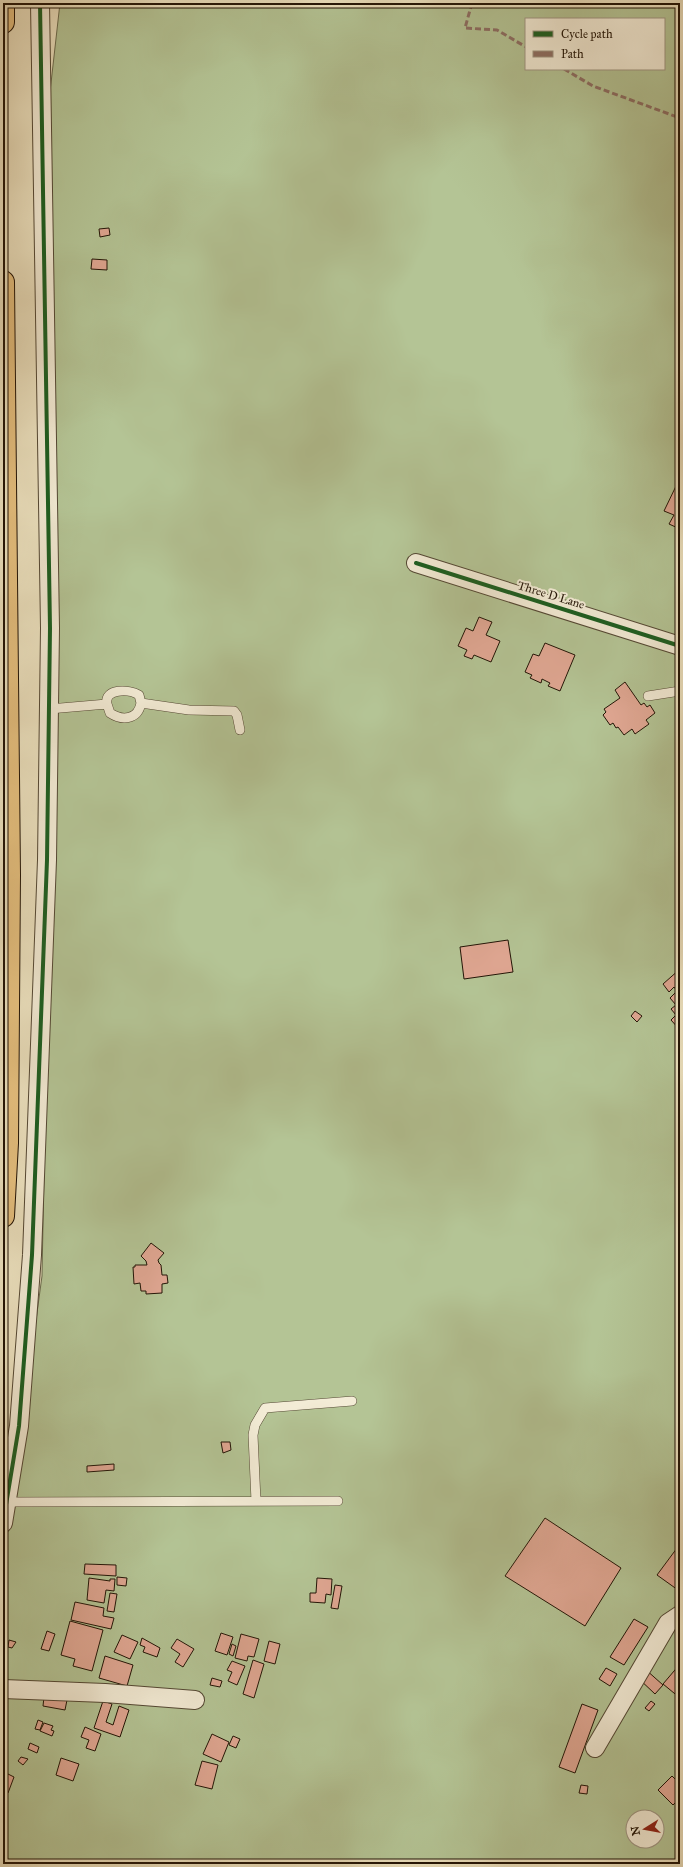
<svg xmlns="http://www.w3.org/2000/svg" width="683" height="1867" font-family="'IM FELL Great Primer',serif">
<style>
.green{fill:#b4c495;stroke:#6b6c4e;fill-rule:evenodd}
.building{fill:#e0a793;stroke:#221406}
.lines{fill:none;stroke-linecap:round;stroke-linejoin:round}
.service-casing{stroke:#544834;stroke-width:10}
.minor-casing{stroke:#544834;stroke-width:20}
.trunk-casing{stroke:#221406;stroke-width:24}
.service{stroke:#f3ecd6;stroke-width:9}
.minor{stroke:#f3ecd6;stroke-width:18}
.trunk{stroke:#e6c180;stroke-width:22}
.quiet{stroke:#8d6e63;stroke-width:3;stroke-dasharray:6 3;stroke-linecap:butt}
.cycleway-casing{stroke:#f3ecd6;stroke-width:6}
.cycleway{stroke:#1b5e20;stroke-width:4}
.labels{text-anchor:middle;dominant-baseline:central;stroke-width:4;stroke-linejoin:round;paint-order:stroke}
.street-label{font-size:12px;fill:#221406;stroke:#f3ecd6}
</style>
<rect width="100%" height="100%" fill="#ece2c0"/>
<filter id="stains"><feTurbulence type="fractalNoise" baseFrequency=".005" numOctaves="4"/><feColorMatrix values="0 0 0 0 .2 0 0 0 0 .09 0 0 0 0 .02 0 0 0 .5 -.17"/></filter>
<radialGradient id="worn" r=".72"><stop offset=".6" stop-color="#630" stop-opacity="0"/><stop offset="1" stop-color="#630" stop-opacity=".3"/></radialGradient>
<path class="green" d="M60 3H680V1864H3V1565L42 1276 51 809 49 101ZM526 19H664V69H526ZM633 1817H657V1841H633Z"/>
<path class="building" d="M109 228 110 235 100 237 99 229Z
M92 259 107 260V270L91 269Z
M677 484 680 485V529L669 524 674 515 664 511Z
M479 617 492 622 486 635 500 641 491 662 474 655 472 659 464 656 467 650 458 646 466 628 473 631Z
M545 643 575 655 560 691 548 686 550 683 542 679 541 683 530 678 532 675 525 672 533 654 539 656Z
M625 682 641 705 644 703 647 707 650 705 655 713 646 720 649 724 635 734 632 729 624 735 618 727 616 728 613 723 610 725 603 715 606 712 604 709 620 698 615 690Z
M508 940 513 972 464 979 460 947Z
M680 969V1030L671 1020 676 1015 671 1009 676 1005 670 998 677 991 674 987 669 992 663 984Z
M635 1011 642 1016 637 1022 631 1016Z
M151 1243 164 1253 158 1260 159 1263 161 1265 162 1275H167L168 1283 162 1284V1293L146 1294V1291H141L140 1283 134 1284 133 1267H135V1265H147L146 1261 141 1256Z
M221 1442H230L231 1450 223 1453Z
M114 1464V1470L87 1472V1466Z
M545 1518 621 1568 585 1626 505 1576Z
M680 1544V1596L676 1593 678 1590 657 1575Z
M85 1564 116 1565V1576L84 1574Z
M117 1577 127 1578 126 1586 117 1585Z
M89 1578 110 1581V1579H115L114 1591 106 1590 104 1603 87 1600Z
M317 1578 332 1579 331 1595 326 1594 325 1603 310 1602V1593H316Z
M335 1585 342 1586 338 1609 331 1608Z
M110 1593 117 1594 114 1612 107 1611Z
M75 1602 104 1608 103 1616 114 1618 111 1629 71 1620Z
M634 1619 648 1627 624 1665 610 1657Z
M70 1621 103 1630 92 1671 73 1666 75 1659 61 1655Z
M47 1631 55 1634 49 1651 41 1649Z
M221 1633 233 1637 227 1655 215 1651Z
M241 1634 259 1639 254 1657 248 1656 247 1661 235 1658Z
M122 1635 138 1642 130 1659 114 1652Z
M142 1638 160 1648 157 1657 143 1652 145 1647 140 1645Z
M177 1639 194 1649 183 1667 175 1662 180 1654 171 1648Z
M9 1640 16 1642 12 1648 8 1647Z
M269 1641 280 1644 275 1664 264 1661Z
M232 1644 236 1646 233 1656 229 1654Z
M105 1656 133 1665 127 1686 99 1678Z
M253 1660 264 1664 254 1698 243 1694Z
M232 1661 245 1666 237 1685 228 1681 232 1672 227 1670Z
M680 1664V1698L663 1684Z
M606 1668 617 1674 610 1686 599 1679Z
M645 1669 663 1685 655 1694 637 1677Z
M212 1678 222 1681 220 1687 210 1685Z
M44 1697 67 1700 65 1710 43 1706Z
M103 1701 112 1704 106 1722 113 1725 119 1706 129 1710 120 1737 94 1728Z
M651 1701 655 1704 649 1711 645 1708Z
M582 1704 598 1710 575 1773 559 1767Z
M38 1720 43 1722 40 1730 35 1729Z
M44 1723 53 1726 51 1730 54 1731 52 1736 40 1731Z
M85 1727 101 1734 95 1751 86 1748 89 1740 81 1737Z
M212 1734 229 1742 221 1762 203 1754Z
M233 1736 240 1739 236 1748 229 1745Z
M30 1743 39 1747 37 1753 28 1749Z
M21 1757 28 1759 23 1765 18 1761Z
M61 1758 79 1764 73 1781 56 1775Z
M202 1761 218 1765 212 1789 195 1785Z
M6 1773 14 1777 8 1793 3 1791V1780Z
M672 1776 680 1784V1798L673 1805 658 1790Z
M581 1785 588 1786 587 1794 579 1793Z"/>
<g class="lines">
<g class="service-casing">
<path id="service" d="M648 696 680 691
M107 704C104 688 129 689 139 695L141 703
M49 709 107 704 110 713C122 721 138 720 141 703L189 710 234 711 237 715 240 730
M256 1501 253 1435 255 1425 265 1408 352 1401
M7 1502 338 1501"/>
</g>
<g class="minor-casing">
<path id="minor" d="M416 563 680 646
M3 1523 19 1426 32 1255 47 860 50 628 40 3
M3 1689 105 1693 195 1700
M595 1748 668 1623 680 1615"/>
</g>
<g class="trunk-casing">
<path id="trunk" d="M3 22V3
M3 282 9 875 7 1143 3 1216"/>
</g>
<use href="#service" class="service"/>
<use href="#minor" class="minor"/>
<use href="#trunk" class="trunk"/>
<path class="quiet" d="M472 3 465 28 497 30 526 47
M564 69 593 86 680 118"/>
<g class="cycleway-casing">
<path id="cycleway" d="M416 563 680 646
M3 1523 19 1426 32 1255 47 860 50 628 40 3"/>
</g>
<use href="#cycleway" class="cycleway"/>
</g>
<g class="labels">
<g class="street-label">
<text transform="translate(551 595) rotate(17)">Three D Lane</text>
</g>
</g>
<rect width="683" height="1867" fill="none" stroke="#ece2c0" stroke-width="16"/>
<rect x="4" y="4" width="675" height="1859" fill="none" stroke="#221406" stroke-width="2"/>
<rect x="8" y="8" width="667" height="1851" fill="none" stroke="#221406"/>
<rect x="525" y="18" width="140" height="52" fill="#f3ecd6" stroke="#9f9683"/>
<rect x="533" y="31" width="20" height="6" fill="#1b5e20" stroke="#9f9683"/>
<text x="561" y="38" font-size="12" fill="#221406">Cycle path</text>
<rect x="533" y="51" width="20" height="6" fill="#8d6e63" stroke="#9f9683"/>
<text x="561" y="58" font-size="12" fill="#221406">Path</text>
<g transform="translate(645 1829) rotate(259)"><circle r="19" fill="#f3ecd6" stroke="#9f9683"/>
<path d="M0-3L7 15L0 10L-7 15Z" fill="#8f2418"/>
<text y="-6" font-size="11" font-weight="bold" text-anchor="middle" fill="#221406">N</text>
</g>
<rect width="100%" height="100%" filter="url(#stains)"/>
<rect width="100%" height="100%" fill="url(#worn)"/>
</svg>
